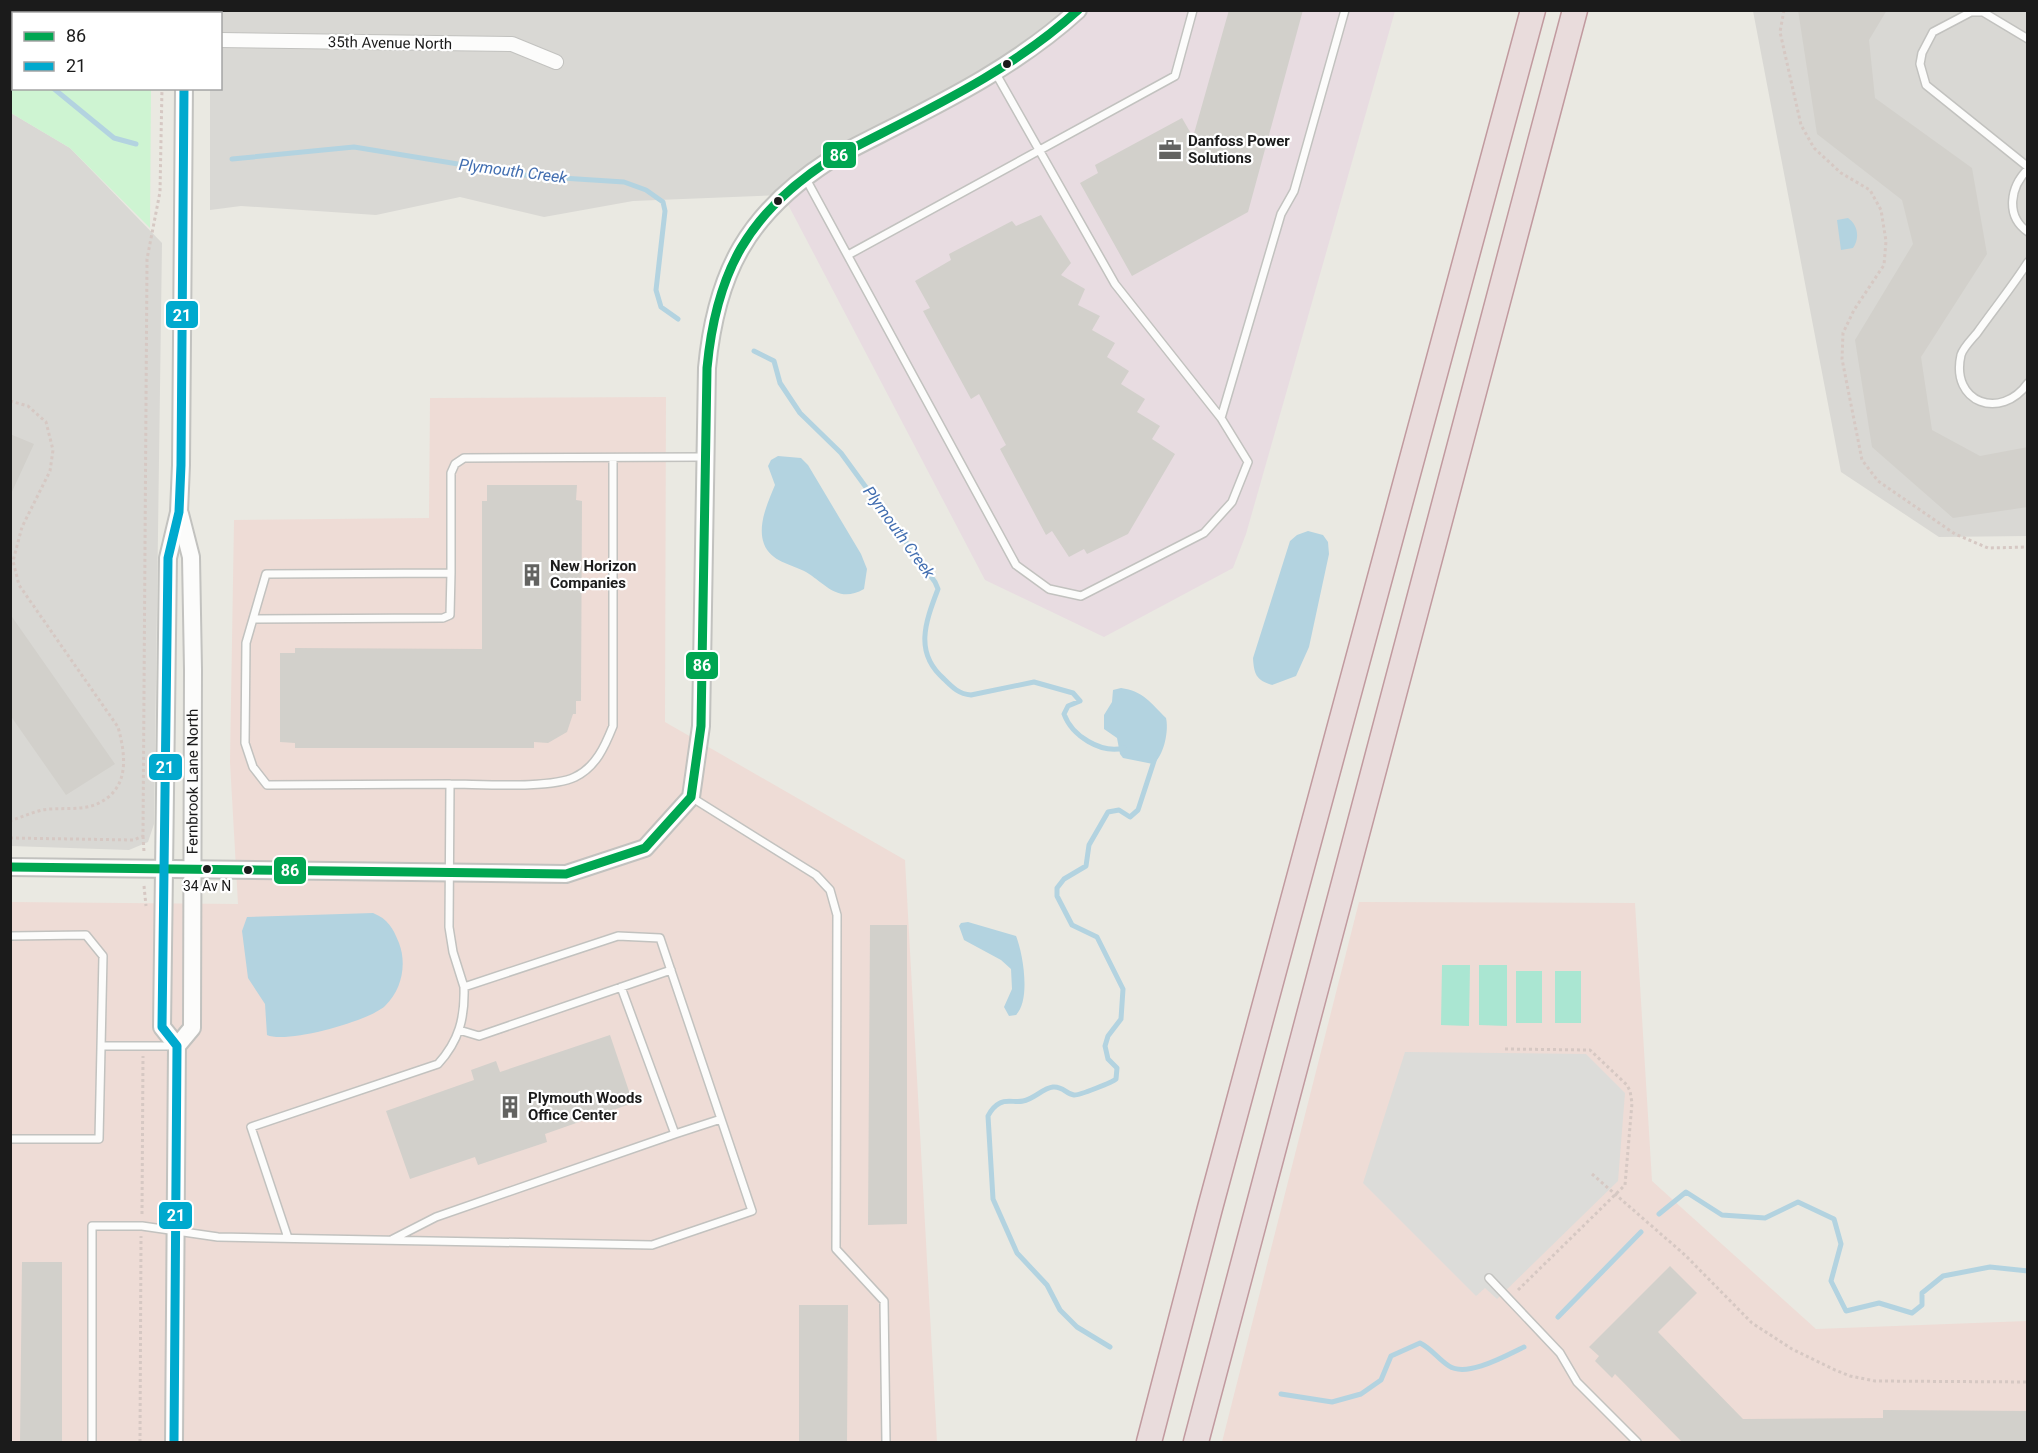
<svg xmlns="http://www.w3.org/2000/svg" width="2038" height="1453" font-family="Roboto,sans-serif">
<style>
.residential{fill:#d9d8d4}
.commercial{fill:#eedcd6}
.industrial{fill:#e8dce1}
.park{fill:#cef4d2}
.pitch{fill:#aae6d2}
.parking{fill:#dcdcd9}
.water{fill:#b3d3e0}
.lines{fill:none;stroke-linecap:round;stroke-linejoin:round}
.stream{stroke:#b3d3e0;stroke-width:5}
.building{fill:#d2d0cb}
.service-casing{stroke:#c2c2bf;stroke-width:10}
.minor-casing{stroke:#c2c2bf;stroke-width:16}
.tertiary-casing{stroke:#c2c2bf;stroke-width:20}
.motorway-casing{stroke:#c19a9f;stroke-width:27}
.path{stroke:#d6c8c3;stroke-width:3;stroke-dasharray:3 3;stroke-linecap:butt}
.service{stroke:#fcfcfb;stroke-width:7}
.minor{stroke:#fcfcfb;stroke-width:14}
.tertiary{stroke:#fcfcfb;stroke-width:16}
.motorway{stroke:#e9dcdc;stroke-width:24}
.bus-1-casing{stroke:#fff;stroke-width:14}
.bus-2-casing{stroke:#fff;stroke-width:14}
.bus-1{stroke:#00a651;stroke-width:9}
.bus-2{stroke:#00a9ce;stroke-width:9}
.bus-dot{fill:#1b1b1b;stroke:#fff;stroke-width:2}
.labels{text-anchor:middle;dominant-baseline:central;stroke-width:4.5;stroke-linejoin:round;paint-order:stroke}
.bus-label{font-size:14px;fill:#1b1b1b;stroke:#fff}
.street-label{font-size:15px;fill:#1b1b1b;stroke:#fff}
.poi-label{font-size:15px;font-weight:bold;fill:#1b1b1b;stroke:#fff;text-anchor:start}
.water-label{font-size:16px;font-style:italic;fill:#426eb0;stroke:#fff}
.line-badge{stroke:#fff;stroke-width:2}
.badge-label{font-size:16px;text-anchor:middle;font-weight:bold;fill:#fff}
</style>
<rect width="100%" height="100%" fill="#eae9e2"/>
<path class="residential" d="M210 11H1078L783 195 633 201 544 217 460 197 376 215 241 206 210 210V89L220 88V14L210 13Z
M1753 11H2027V536L1939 537 1841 472Z
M11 113 70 148 162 243 154 824 148 842 129 850 11 846Z"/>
<path class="commercial" d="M666 397 665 722 905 860 937 1442H11V902L238 904 230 762 234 520 429 518 430 398Z
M1359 902 1635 903 1652 1181 1816 1329 2027 1321V1442H1222Z"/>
<path class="industrial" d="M1078 11H1395L1246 534 1233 568 1104 637 985 580 783 195 995 72Z"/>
<path class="park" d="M11 10 152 11V14H14V88L151 89 150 228 70 148 11 113Z"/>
<path class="pitch" d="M1442 965H1470L1469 1026 1441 1025Z
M1479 965H1507V1026L1479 1025Z
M1516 971H1542V1023H1516Z
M1555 971H1581V1023H1555Z"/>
<path class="parking" d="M1405 1052 1586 1054 1625 1093 1618 1181 1497 1299 1485 1288 1476 1296 1363 1183Z"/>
<path class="water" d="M1848 218C1858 225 1860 238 1853 248L1841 250 1837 220Z
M778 456 801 458 808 465 861 554 867 569 864 589C838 604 826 584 806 572 791 564 771 562 764 544 757 525 768 502 775 485L768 466 771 460Z
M1308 531 1323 535 1328 542 1329 554 1309 647 1296 676 1272 685C1256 680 1254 674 1253 658L1290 541 1297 535Z
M1121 688C1143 691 1151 703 1166 718 1169 731 1164 756 1153 764L1123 758 1120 754 1117 738 1104 729V715L1112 702 1113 690Z
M373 913C388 919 393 928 399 943 407 964 402 990 385 1006 369 1021 287 1044 267 1035L265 1004 248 978 242 931 247 917Z
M968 922 1016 936C1023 953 1031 1000 1016 1015L1009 1016 1004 1007 1012 989 1011 969 1001 960 964 940 959 926 961 923Z"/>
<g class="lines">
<path class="stream" d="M10 73H14
M53 88 114 138 136 144
M232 159 354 147 531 176 624 182 646 190 663 202 665 211 656 290 661 307 678 319
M754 351 774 361 780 383 800 413 841 453 935 582 938 589C925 623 914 653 944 679 953 688 959 694 971 695L1034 682 1073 693 1080 701 1068 706 1064 714C1072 736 1101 754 1124 748
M1659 1214 1686 1192 1722 1215 1765 1218 1798 1202 1834 1219 1841 1244 1831 1281 1846 1311 1879 1303 1912 1313 1922 1305V1293L1943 1276 1990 1267 2028 1271
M1558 1317 1641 1232
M1110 1347 1077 1327 1060 1310 1047 1285 1017 1253 993 1199 988 1116C991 1110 994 1106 1000 1103 1007 1099 1016 1103 1023 1101 1034 1099 1043 1088 1053 1087 1063 1086 1066 1094 1074 1095 1078 1096 1113 1082 1116 1079L1117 1068 1108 1059 1105 1046 1108 1036 1121 1019 1123 989 1097 937 1072 925 1057 896V888L1064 879 1086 866 1089 845 1108 812 1119 810 1130 817 1138 810 1155 758
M1281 1394 1332 1402 1361 1394 1381 1380 1391 1356 1420 1343C1432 1349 1438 1359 1449 1366 1467 1378 1507 1355 1524 1347"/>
</g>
<path class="building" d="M1229 10H1303L1248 212 1132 276 1080 183 1098 173 1095 165 1182 118 1193 137Z
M1798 10H1887L1869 40 1875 98 1972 168 1987 254 1921 357 1932 430 1980 456 2028 447V507L1953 518 1872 447 1855 340 1913 244 1902 200 1817 134Z
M1041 215 1071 263 1061 275 1085 289 1078 305 1100 316 1092 330 1115 343 1107 357 1129 371 1121 384 1145 399 1137 412 1160 426 1152 439 1175 454 1128 534 1087 554 1084 549 1069 557 1052 531 1046 535 1000 449 1006 445 979 394 971 399 923 311 930 308 915 281 951 260 949 254 1012 221 1016 226Z
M10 434 34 444 10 496Z
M487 485H577L576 500 582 501 581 701H576V714H573L567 732 548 743 534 742V748H295V743L280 742V653H295V648L482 649V501H487Z
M10 614 115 764 66 795 10 715Z
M870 925H907V1224L868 1225Z
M610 1035 633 1103 545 1134 547 1142 478 1165 475 1157 410 1179 386 1111 474 1080 471 1070 496 1061 500 1072Z
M22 1262H62V1443H20Z
M1670 1266 1697 1293 1658 1332 1743 1419 1883 1418V1410L2028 1411V1443H1683L1615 1374 1612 1378 1595 1361 1599 1356 1589 1347Z
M799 1305H848L847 1443H799Z"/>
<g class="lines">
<g class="service-casing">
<path id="service" d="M2028 39 1983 12H1971L1933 32 1922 53 1920 64 1926 85 2028 167
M995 72 1115 284 1221 418
M2028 169C2010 187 2005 216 2028 232
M806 179 1016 565 1049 589 1081 596 1204 533 1232 502 1248 462 1221 418 1281 214 1294 191 1345 10
M848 255 1175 76 1193 10
M2028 262C2012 287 1994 309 1977 333 1972 339 1963 348 1961 355 1950 403 2001 421 2028 383
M253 619 443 618 450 615 451 573
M450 784C480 784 551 789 575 777 596 767 605 746 613 726V458
M691 797 816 875 830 890 837 915 836 1249 884 1301 886 1442
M10 936 86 935 103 956 99 1139H10
M621 987 675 1134 721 1119
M459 1030 479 1036 671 970
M101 1046H173
M288 1238 251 1127 438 1064C459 1041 465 1018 464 987
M393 1239 436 1217 675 1134
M1489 1278 1560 1353 1577 1382 1637 1442
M92 1442V1226H142L218 1237 652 1245 752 1211 660 938 618 936 464 987 453 952 449 927 450 784 267 785 253 767 245 743 246 643 266 574 451 573V473L455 464 464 458 704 457"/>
</g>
<g class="minor-casing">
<path id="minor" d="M220 40 512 44 556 62"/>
</g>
<g class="tertiary-casing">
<g id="tertiary">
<path d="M185 14V10"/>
<path d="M10 867 566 874 645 848 691 797 701 726 707 368C716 272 748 213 830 160 915 115 1006 76 1078 10"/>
<path id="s1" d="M177 1046 192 1028 193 670 191 557 180 514"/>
<path d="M174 1442 177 1046 162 1027 168 558 179 512 181 465 184 88"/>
</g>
</g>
<g class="motorway-casing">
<path id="motorway" d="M1149 1442 1210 1208 1533 10
M1196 1442 1575 10"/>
</g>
<path class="path" d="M1784 10 1780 32 1801 125 1814 148 1841 173 1870 190 1881 210 1886 241 1884 265 1854 310 1843 333 1842 359 1862 460 1878 481 1955 534 1988 548 2028 547
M163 14V10
M10 401 28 406 46 422 53 450 50 471 22 527 13 561 19 585 118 727C126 756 130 789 97 804 81 811 59 807 42 810 31 813 21 817 10 821
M143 836 144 852
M10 838 134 840 143 836 147 259 160 192 162 88
M144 886 146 906
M1505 1049 1590 1050 1627 1085 1630 1091 1632 1103 1625 1185 1516 1292
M1592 1174 1685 1255 1752 1323 1792 1349 1835 1370 1850 1376 1875 1381 2028 1382
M142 1214 143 1056
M140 1442 141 1236"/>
<use href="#service" class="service"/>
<use href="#minor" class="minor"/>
<use href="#tertiary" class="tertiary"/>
<use href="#motorway" class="motorway"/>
<g class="bus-1-casing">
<path id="bus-1" d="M10 867 566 874 645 848 691 797 701 726 707 368C716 272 748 213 830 160 915 115 1006 76 1078 10"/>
</g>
<g class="bus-2-casing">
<path id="bus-2" d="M174 1442 177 1046 162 1027 168 558 179 512 181 465 184 88"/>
</g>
<use href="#bus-1" class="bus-1"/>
<use href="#bus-2" class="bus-2"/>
</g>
<defs>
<g id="office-bare" transform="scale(1.8)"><path d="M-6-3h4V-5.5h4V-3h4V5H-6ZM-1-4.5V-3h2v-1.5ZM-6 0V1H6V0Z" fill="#636361" stroke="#fff" stroke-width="2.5" paint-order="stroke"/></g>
<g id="building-bare" transform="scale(1.8)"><path d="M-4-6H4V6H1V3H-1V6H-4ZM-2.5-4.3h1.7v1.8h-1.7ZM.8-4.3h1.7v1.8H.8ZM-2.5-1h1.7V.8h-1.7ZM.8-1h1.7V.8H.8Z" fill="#636361" stroke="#fff" stroke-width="2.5" paint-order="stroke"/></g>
</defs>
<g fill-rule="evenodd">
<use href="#office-bare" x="1170" y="150"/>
<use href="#building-bare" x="532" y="575"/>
<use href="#building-bare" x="510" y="1107"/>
</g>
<g class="bus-dot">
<circle cx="1007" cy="64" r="5"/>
<circle cx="778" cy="201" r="5"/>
<circle cx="207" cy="869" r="5"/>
<circle cx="248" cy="870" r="5"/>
</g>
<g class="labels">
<g class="bus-label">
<text x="207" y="886">34 Av N</text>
</g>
<g class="street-label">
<text transform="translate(390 43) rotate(1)">35th Avenue North</text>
<text stroke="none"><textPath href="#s1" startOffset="270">Fernbrook Lane North</textPath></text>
</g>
<g class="poi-label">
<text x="1188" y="141">Danfoss Power<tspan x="1188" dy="17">Solutions</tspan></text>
<text x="550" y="566">New Horizon<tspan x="550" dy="17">Companies</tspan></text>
<text x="528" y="1098">Plymouth Woods<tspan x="528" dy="17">Office Center</tspan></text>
</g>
<g class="water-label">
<text transform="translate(513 171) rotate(7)">Plymouth Creek</text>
<text transform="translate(899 532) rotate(54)">Plymouth Creek</text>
</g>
</g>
<g class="line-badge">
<rect x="822" y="141" width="35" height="28" rx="6" fill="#00a651"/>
<rect x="165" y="300" width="34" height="29" rx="6" fill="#00a9ce"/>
<rect x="685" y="651" width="34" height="29" rx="6" fill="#00a651"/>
<rect x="148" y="753" width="35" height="28" rx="6" fill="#00a9ce"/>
<rect x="273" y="856" width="34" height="29" rx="6" fill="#00a651"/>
<rect x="158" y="1201" width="35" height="29" rx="6" fill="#00a9ce"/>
</g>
<g class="badge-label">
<text x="839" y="161">86</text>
<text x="182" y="321">21</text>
<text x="702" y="671">86</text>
<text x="165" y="773">21</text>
<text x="290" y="876">86</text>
<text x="176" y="1221">21</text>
</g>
<rect width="2038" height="1453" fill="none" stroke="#1b1b1b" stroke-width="24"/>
<rect x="12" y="12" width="210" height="78" fill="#ffffff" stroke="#a4a4a4" stroke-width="1.5"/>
<rect x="24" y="32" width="30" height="9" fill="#00a651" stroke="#a4a4a4" stroke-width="1.5"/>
<text x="66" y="42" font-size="18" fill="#1b1b1b">86</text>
<rect x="24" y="62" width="30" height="9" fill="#00a9ce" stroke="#a4a4a4" stroke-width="1.5"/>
<text x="66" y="72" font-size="18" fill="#1b1b1b">21</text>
</svg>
